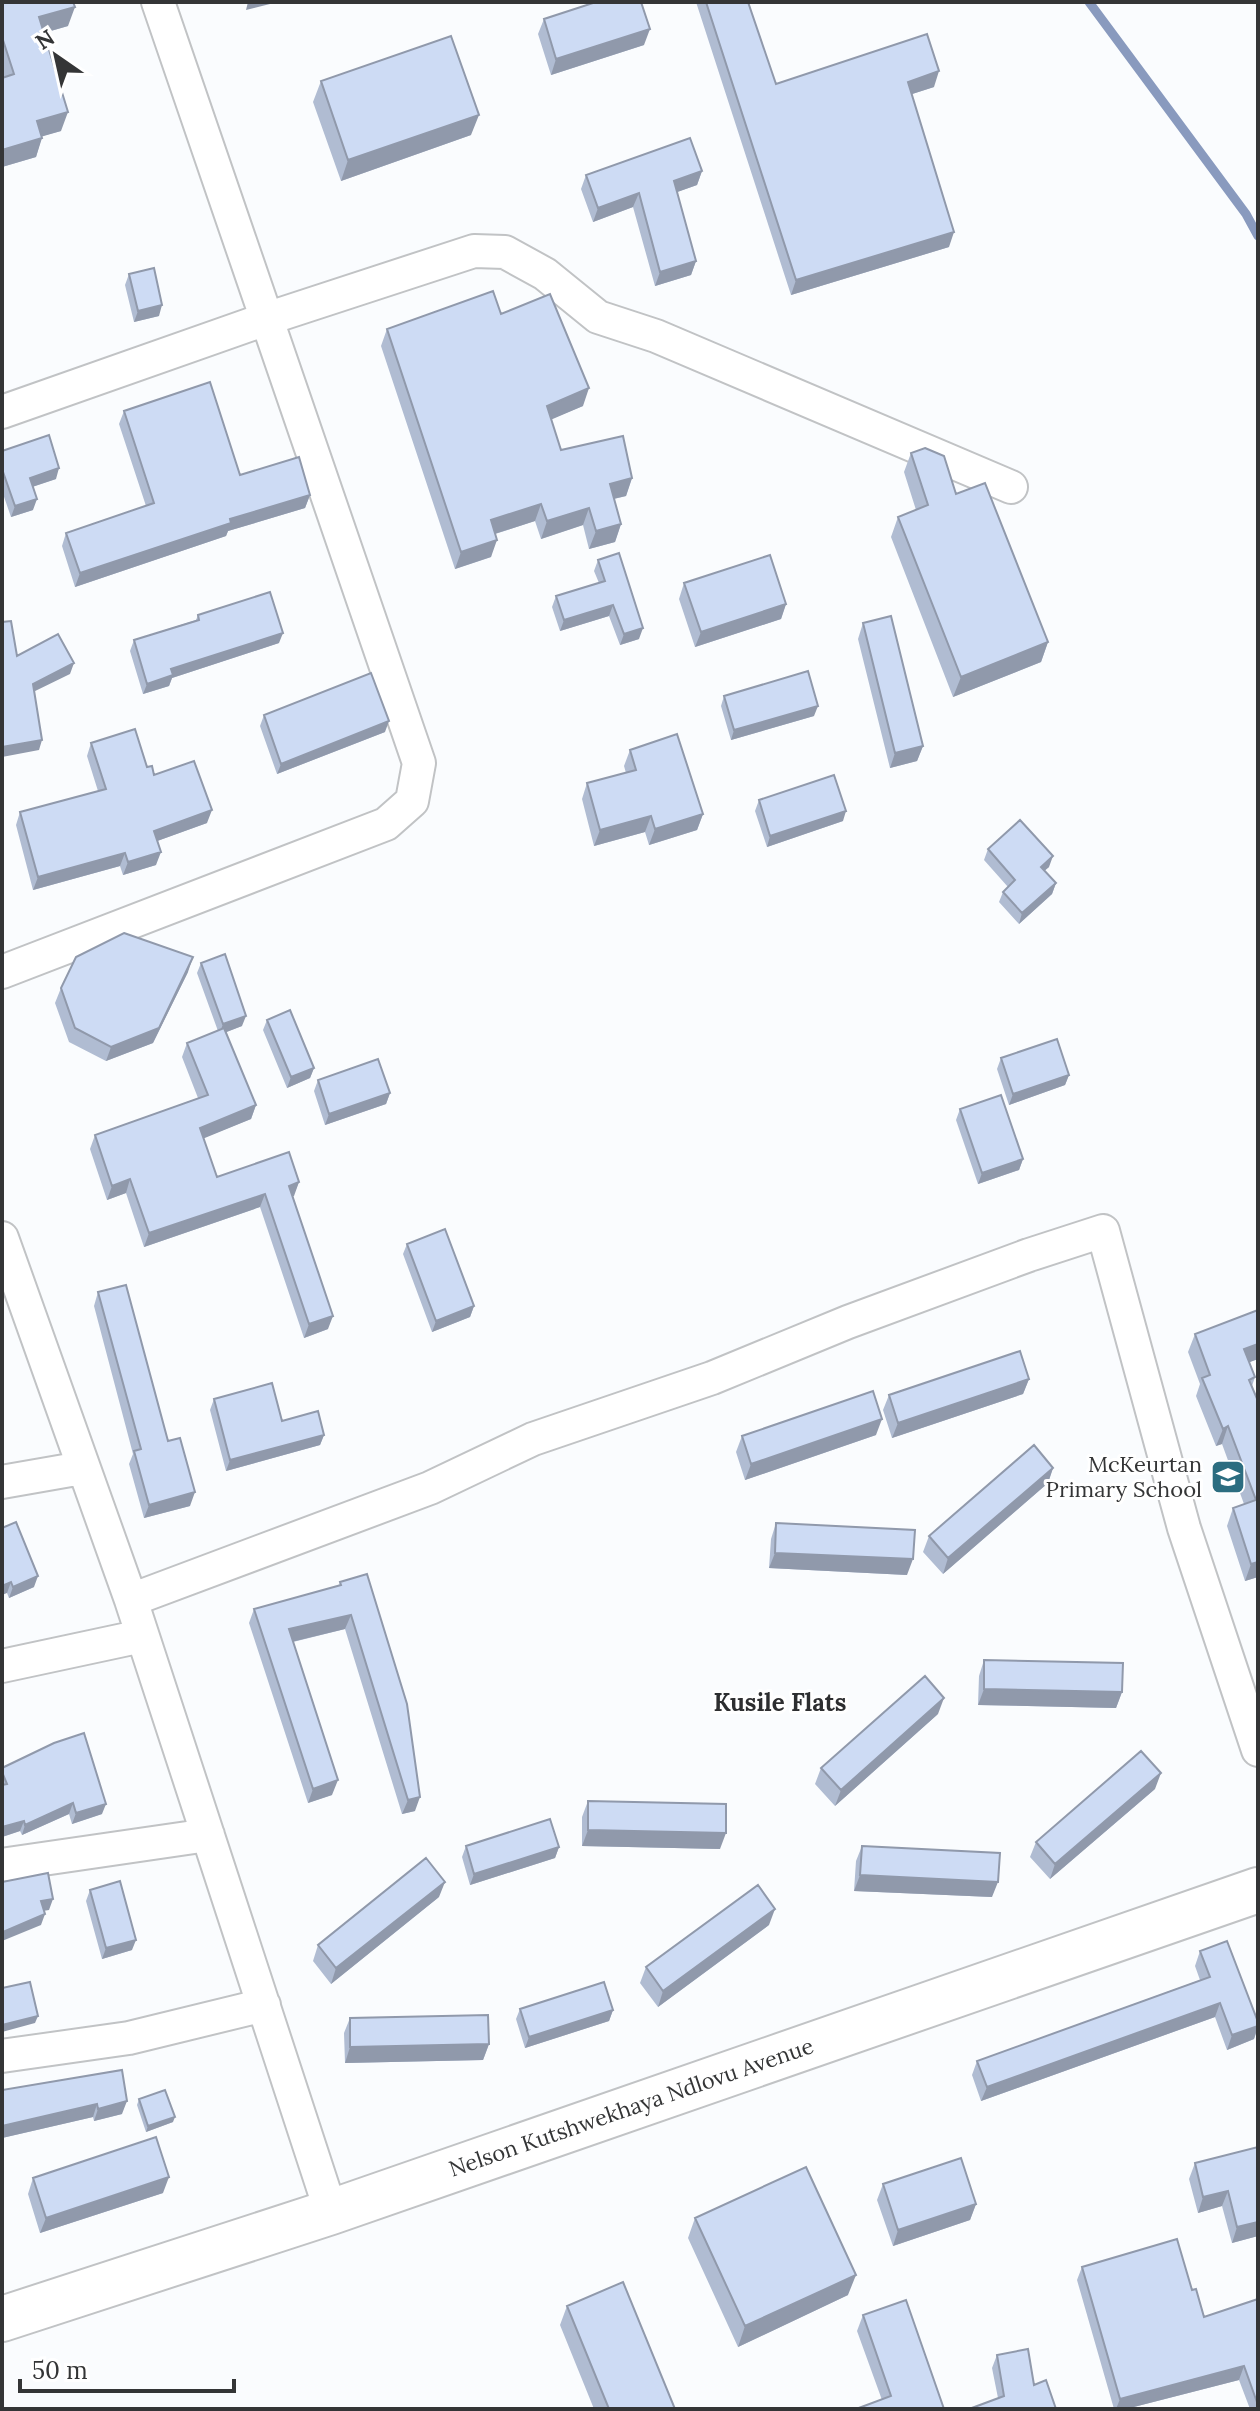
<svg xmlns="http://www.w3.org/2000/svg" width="1260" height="2411" font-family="Lora,serif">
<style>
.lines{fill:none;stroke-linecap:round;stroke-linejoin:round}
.stream{stroke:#899abe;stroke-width:9}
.street-casing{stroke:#c1c3c5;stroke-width:36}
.secondary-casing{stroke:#c1c3c5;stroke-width:48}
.street{stroke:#fff;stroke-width:32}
.secondary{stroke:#fff;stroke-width:44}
.wall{fill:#b0bcd2}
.shaded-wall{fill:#9099ab}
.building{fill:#cddbf4;stroke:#9099ab;stroke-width:2}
.labels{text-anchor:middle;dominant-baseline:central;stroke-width:6;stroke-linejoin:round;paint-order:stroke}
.poi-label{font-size:22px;fill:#343536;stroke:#fff;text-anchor:end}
.street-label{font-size:22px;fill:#343536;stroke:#fff}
.neighbourhood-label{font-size:24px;font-weight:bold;fill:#2d2e30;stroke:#fff}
</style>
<rect width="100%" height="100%" fill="#fafcfe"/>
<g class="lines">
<path class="stream" d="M1089 2 1246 214 1258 236"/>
<g class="street-casing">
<path id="street" d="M2 412 266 319 474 251 505 252 545 274 598 317 656 336 1011 487
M2 972 386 824 412 801 419 763 158 2
M2 1238 131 1600 331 2212
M2 1482 82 1468
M131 1600 430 1488 533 1439 712 1378 848 1322 1029 1255 1103 1231 1184 1528 1258 1750
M2 1666 142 1636
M2 1865 208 1835
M2 2056 129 2038 264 2005"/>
</g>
<g class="secondary-casing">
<path id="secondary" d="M2 2319 331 2212 1258 1890"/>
</g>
<use href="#street" class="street"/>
<use href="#secondary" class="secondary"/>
</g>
<path class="wall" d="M2 2 68 26 44 33 61 131 42 136 36 157 2 167Z
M696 2H748L776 84 934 87 912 94 949 247 791 295Z
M544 19 644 45 551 75 538 34Z
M321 81 471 135 341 181 313 102Z
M702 171 697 185 677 192 696 261 691 275 655 286 633 207 593 222 581 189 586 175Z
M129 274 159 316 134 322 125 285Z
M501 314 583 406 551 419 561 450 632 478 626 496 614 499 621 524 615 542 589 549 583 525 541 539 535 521 495 534 491 557 455 569 381 346 387 329Z
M124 411 240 475 310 495 305 508 228 531 226 536 75 587 62 546 66 533 146 506 119 424Z
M2 451 56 479 32 487 33 510 11 517 2 491Z
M911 453 1048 642 1041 662 953 697 891 537 898 517 916 510 904 472Z
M598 560 639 639 620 645 609 616 560 631 552 607 556 596 599 583 594 571Z
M684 583 786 604 781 619 695 647 679 599Z
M198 615 279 643 172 678 169 686 143 694 130 651 134 640 196 620Z
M863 623 923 746 917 761 890 768 858 639Z
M724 696 814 716 731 740 721 706Z
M264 715 385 732 277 774 260 726Z
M91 743 147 767 207 823 157 841 156 865 123 875 120 866 33 890 16 825 20 812 98 791 87 756Z
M630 750 703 814 697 830 649 845 645 832 594 846 582 799 587 783 626 773 624 766Z
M759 800 843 821 767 847 755 811Z
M988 849 1049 867 1044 871 1056 883 1052 894 1019 924 999 902 1003 892 1008 887 984 860Z
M201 963 242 1026 226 1032 256 1105 251 1119 203 1138 217 1177 299 1182 293 1196 328 1329 304 1338 260 1207 144 1247 126 1193 107 1200 90 1149 95 1135 198 1098 182 1057 187 1043 218 1031 197 973Z
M188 972 153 1043 106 1061 69 1042 55 1003 61 988Z
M267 1020 314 1068 310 1078 287 1088 263 1030Z
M1001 1058 1069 1075 1065 1085 1009 1105 997 1069Z
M318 1080 390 1093 386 1104 325 1125 314 1091Z
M960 1109 1023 1159 1019 1170 978 1184 956 1120Z
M407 1244 474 1306 470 1317 432 1332 403 1254Z
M98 1292 168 1441 190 1506 144 1518 129 1464 133 1454 94 1306Z
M1195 1334 1258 1359 1249 1362 1255 1377 1252 1386 1258 1401V1577L1245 1581 1227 1526 1233 1508 1244 1504 1222 1444 1216 1446 1196 1396 1200 1384 1188 1352Z
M1029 1379 1023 1394 892 1438 883 1410 889 1395Z
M214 1399 324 1435 320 1445 226 1471 210 1410Z
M876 1435 745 1480 736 1452 742 1436Z
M1053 1468 1048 1483 943 1574 923 1552 929 1536Z
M776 1523 907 1575 769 1568 771 1539Z
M2 1528 34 1587 9 1598 7 1593Z
M340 1582 415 1811 402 1814 345 1629 293 1642 332 1795 308 1803 249 1623 254 1609 339 1586Z
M984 1660 1122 1692 1116 1708 978 1705 979 1676Z
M938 1714 835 1806 815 1784 821 1768Z
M2 1768 102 1814 72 1824 69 1814 22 1835 20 1831 2 1837Z
M1155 1789 1050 1879 1030 1857 1036 1842Z
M588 1801 720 1849 582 1846V1817Z
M466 1846 559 1847 555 1858 470 1885 462 1857Z
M862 1846 992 1897 854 1891 856 1861Z
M90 1890 132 1950 102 1959 86 1901Z
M439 1897 331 1984 313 1961 318 1945Z
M769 1925 658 2007 640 1983 646 1967Z
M1200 1951 1258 2022V2028L1254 2039 1227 2050 1215 2017 981 2101 972 2075 977 2061 1200 1980 1195 1966Z
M520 2009 613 2010 609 2021 525 2048 516 2019Z
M350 2018 489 2044 483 2060 345 2063 344 2033Z
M122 2070V2114L94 2121 93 2117 2 2138V2090Z
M139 2099 173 2122 146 2132 137 2105Z
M1258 2147V2236L1232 2243 1222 2206 1198 2213 1189 2179 1195 2163Z
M33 2178 163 2193 40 2233 28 2194Z
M883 2184 976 2204 970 2220 893 2246 877 2200Z
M695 2218 848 2295 738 2347 688 2238Z
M1082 2267 1192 2290 1204 2317 1258 2299V2409H1250L1239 2380 1126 2409H1114L1077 2280Z
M567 2306 675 2409H594L560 2325Z
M863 2315 944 2409 882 2400 857 2331Z
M997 2355 1034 2385 998 2398 992 2368Z"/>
<path class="shaded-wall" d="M248 2H278L246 10Z
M75 7 68 26 33 36 39 17Z
M650 29 644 45 551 75 556 59Z
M939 71 934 87 903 97 908 82Z
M68 112 61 131 30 140 37 121Z
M479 115 471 135 341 181 348 160Z
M42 138 36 157 2 167V150Z
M702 171 697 185 669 195 674 181Z
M639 193 633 207 593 222 598 208Z
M954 232 949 247 791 295 796 280Z
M696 261 691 275 655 286 660 272Z
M162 305 159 316 134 322 138 311Z
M589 388 583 406 541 424 547 406Z
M59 468 56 479 26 489 30 478Z
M632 478 626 496 604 501 610 484Z
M310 495 305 508 228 531 226 536 75 587 80 573 230 519Z
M37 499 33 510 11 517 15 506Z
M541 504 535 521 485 537 491 520Z
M589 508 583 525 541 539 547 521Z
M621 524 615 542 589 549 596 531Z
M497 540 491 557 455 569 461 552Z
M786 604 781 619 695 647 701 632Z
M613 605 609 616 560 631 564 620Z
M643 628 639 639 620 645 624 634Z
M283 633 279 643 172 678 169 686 143 694 147 684 171 669Z
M1048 642 1041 662 953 697 961 677Z
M74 663 70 674 29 694 33 684Z
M818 706 814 716 731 740 734 730Z
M389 721 385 732 277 774 281 764Z
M42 740 39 750 2 757V747Z
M923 746 917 761 890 768 895 753Z
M212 810 207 823 149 844 154 831Z
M846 811 843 821 767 847 770 836Z
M703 814 697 830 649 845 655 829Z
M651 816 645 832 594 846 600 830Z
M161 852 156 865 123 875 128 862Z
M125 853 120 866 33 890 38 877Z
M1053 856 1049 867 1037 877 1041 867Z
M1056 883 1052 894 1019 924 1022 913Z
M193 957 188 972 153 1043 106 1061 111 1047Z
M246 1016 242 1026 219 1035 223 1024Z
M314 1068 310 1078 287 1088 291 1077Z
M1069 1075 1065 1085 1009 1105 1013 1094Z
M390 1093 386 1104 325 1125 329 1114Z
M256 1105 251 1119 195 1142 200 1128Z
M1023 1159 1019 1170 978 1184 982 1173Z
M130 1179 126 1193 107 1200 112 1186Z
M299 1182 294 1196 284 1199 289 1186Z
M265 1194 260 1207 144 1247 149 1233Z
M474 1306 470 1317 432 1332 436 1321Z
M333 1316 328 1329 304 1338 309 1324Z
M1258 1344V1359L1237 1367 1244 1349Z
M1029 1379 1023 1394 892 1438 898 1423Z
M882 1419 876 1435 745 1480 751 1464Z
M1228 1426 1222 1444 1216 1446 1223 1429Z
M324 1435 320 1445 226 1471 230 1460Z
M1053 1468 1048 1483 943 1574 948 1558Z
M195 1492 190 1506 144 1518 149 1505Z
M775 1553 913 1559 907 1575 769 1568Z
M1258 1562V1577L1245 1581 1251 1564Z
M38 1576 34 1587 9 1598 13 1587Z
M11 1582 7 1593 2 1595V1586Z
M351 1615 345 1629 283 1644 289 1629Z
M984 1689 1122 1692 1116 1708 978 1705Z
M944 1698 938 1714 835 1806 841 1790Z
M1161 1773 1155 1789 1050 1879 1055 1864Z
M338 1780 332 1795 308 1803 313 1789Z
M420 1797 415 1811 402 1814 408 1800Z
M73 1803 69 1814 22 1835 25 1825Z
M106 1804 102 1814 72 1824 76 1813Z
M24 1821 20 1831 2 1837V1827Z
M588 1830 726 1833 720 1849 582 1846Z
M559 1847 555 1858 470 1885 474 1874Z
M860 1875 998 1882 992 1897 854 1891Z
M445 1882 439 1897 331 1984 336 1968Z
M53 1899 49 1910 37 1912 41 1901Z
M775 1909 769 1925 658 2007 663 1991Z
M45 1914 41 1925 2 1941 3 1932Z
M136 1940 132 1950 102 1959 106 1948Z
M1220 2003 1215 2017 981 2101 987 2087Z
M613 2010 609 2021 525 2048 529 2037Z
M38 2016 35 2023 2 2032V2025Z
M1258 2026 1254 2039 1227 2050 1232 2035Z
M489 2044 483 2060 345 2063 350 2047Z
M127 2101 122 2114 94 2121 98 2109Z
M97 2104 93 2117 2 2138V2126Z
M175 2117 173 2122 146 2132 148 2126Z
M169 2177 163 2193 40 2233 46 2218Z
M1228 2191 1222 2206 1198 2213 1203 2197Z
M976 2204 970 2220 893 2246 898 2230Z
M1258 2222V2236L1232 2243 1237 2227Z
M856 2275 848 2295 738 2347 745 2326Z
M1244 2366 1239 2380 1126 2409H1116L1120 2399Z"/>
<path class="building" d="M2 2H73L75 7 39 17 68 112 37 121 42 138 2 150V78L14 74 2 37Z
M596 2H641L650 29 556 59 544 19Z
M706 2H748L776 84 927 34 939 71 908 82 954 232 796 280Z
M451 36 479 115 348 160 321 81Z
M690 138 702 171 674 181 696 261 660 272 639 193 598 208 586 175Z
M154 268 162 305 138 311 129 274Z
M493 291 501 314 550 294 589 388 547 406 561 450 623 436 632 478 610 484 621 524 596 531 589 508 547 521 541 504 491 520 497 540 461 552 387 329Z
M210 382 240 475 299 457 310 495 230 519 231 523 80 573 66 533 154 503 124 411Z
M49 435 59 468 30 478 37 499 15 506 2 469V451Z
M925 448 944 456 956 494 985 483 1048 642 961 677 898 517 928 505 911 453Z
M619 553 643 628 624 634 613 605 564 620 556 596 605 581 598 560Z
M770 555 786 604 701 632 684 583Z
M270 592 283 633 171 669 173 675 147 684 134 640 199 620 198 615Z
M891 616 923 746 895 753 863 623Z
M11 621 17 656 58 634 74 663 33 684 42 740 2 747V622Z
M808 671 818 706 734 730 724 696Z
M371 673 389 721 281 764 264 715Z
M135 729 147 767 152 766 154 775 194 761 212 810 154 831 161 852 128 862 125 853 38 877 20 812 106 789 91 743Z
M677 734 703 814 655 829 651 816 600 830 587 783 636 770 630 750Z
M834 775 846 811 770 836 759 800Z
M1020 820 1053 856 1041 867 1056 883 1022 913 1003 892 1015 880 988 849Z
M124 933 193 957 159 1028 111 1047 75 1028 61 988 76 957Z
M225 954 246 1016 223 1024 201 963Z
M290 1010 314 1068 291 1077 267 1020Z
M224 1028 256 1105 200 1128 217 1177 289 1152 299 1182 289 1186 333 1316 309 1324 265 1194 149 1233 130 1179 112 1186 95 1135 208 1095 187 1043Z
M1057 1039 1069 1075 1013 1094 1001 1058Z
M378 1059 390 1093 329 1114 318 1080Z
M1001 1095 1023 1159 982 1173 960 1109Z
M445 1229 474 1306 436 1321 407 1244Z
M126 1285 168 1441 180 1438 195 1492 149 1505 134 1451 141 1449 98 1292Z
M1258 1310V1344L1244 1349 1255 1377 1249 1380 1258 1401V1562L1251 1564 1233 1508 1256 1500 1228 1426 1223 1429 1202 1378 1210 1375 1195 1334Z
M1020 1351 1029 1379 898 1423 889 1395Z
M272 1383 282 1421 318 1411 324 1435 230 1460 214 1399Z
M873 1391 882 1419 751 1464 742 1436Z
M1034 1445 1053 1468 948 1558 929 1536Z
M16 1522 38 1576 13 1587 11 1582 2 1586V1528Z
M776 1523 915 1530 913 1559 775 1553Z
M367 1574 407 1704 420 1797 408 1800 351 1615 289 1629 338 1780 313 1789 254 1609 341 1585 340 1582Z
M984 1660 1123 1663 1122 1692 984 1689Z
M925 1676 944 1698 841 1790 821 1768Z
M84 1733 106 1804 76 1813 73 1803 25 1825 24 1821 2 1827V1785L7 1784 2 1772V1768L54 1743Z
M1141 1751 1161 1773 1055 1864 1036 1842Z
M588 1801 726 1804V1833L588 1830Z
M550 1819 559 1847 474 1874 466 1846Z
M862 1846 1000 1853 998 1882 860 1875Z
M426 1858 445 1882 336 1968 318 1945Z
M48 1873 53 1899 41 1901 45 1914 3 1932 2 1882Z
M120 1881 136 1940 106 1948 90 1890Z
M758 1885 775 1909 663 1991 646 1967Z
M1227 1941 1258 2022V2026L1232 2035 1220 2003 987 2087 977 2061 1210 1977 1200 1951Z
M30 1982 38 2016 2 2025V1988Z
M604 1982 613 2010 529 2037 520 2009Z
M488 2015 489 2044 350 2047V2018Z
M122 2070 127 2101 98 2109 97 2104 2 2126V2090Z
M165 2090 175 2117 148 2126 139 2099Z
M156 2137 169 2177 46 2218 33 2178Z
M1258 2147V2222L1237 2227 1228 2191 1203 2197 1195 2163Z
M961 2158 976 2204 898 2230 883 2184Z
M806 2167 856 2275 745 2326 695 2218Z
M1177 2239 1192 2290 1196 2289 1204 2317 1258 2299V2405L1244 2366 1120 2399 1082 2267Z
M623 2282 675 2409H609L567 2306Z
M906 2300 944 2409H856L891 2396 863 2315Z
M1028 2349 1034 2385 1046 2380 1056 2409H969L1004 2396 997 2355Z"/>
<defs>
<g id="school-square" transform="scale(1.8)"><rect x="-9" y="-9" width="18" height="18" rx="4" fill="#2c6d80" stroke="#fff"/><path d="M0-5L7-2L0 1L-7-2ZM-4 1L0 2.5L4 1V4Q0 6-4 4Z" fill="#fff"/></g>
</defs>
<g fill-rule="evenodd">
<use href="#school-square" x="1228" y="1477"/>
</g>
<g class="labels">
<g class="poi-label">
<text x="1202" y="1464">McKeurtan<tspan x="1202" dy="25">Primary School</tspan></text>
</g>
<g class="street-label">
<text transform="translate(631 2107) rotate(-19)">Nelson Kutshwekhaya Ndlovu Avenue</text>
</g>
<g class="neighbourhood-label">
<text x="780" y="1702">Kusile Flats</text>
</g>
</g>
<rect width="1260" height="2411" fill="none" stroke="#343536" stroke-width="8"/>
<g transform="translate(56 56) rotate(326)" stroke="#ffffff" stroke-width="6" paint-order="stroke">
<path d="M0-6L14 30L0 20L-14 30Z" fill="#343536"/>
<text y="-12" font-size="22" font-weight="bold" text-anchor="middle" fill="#343536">N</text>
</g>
<path d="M20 2379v12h214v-12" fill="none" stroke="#343536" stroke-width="4"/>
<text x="32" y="2379" font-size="24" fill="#343536" stroke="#ffffff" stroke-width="6" paint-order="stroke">50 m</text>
</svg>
